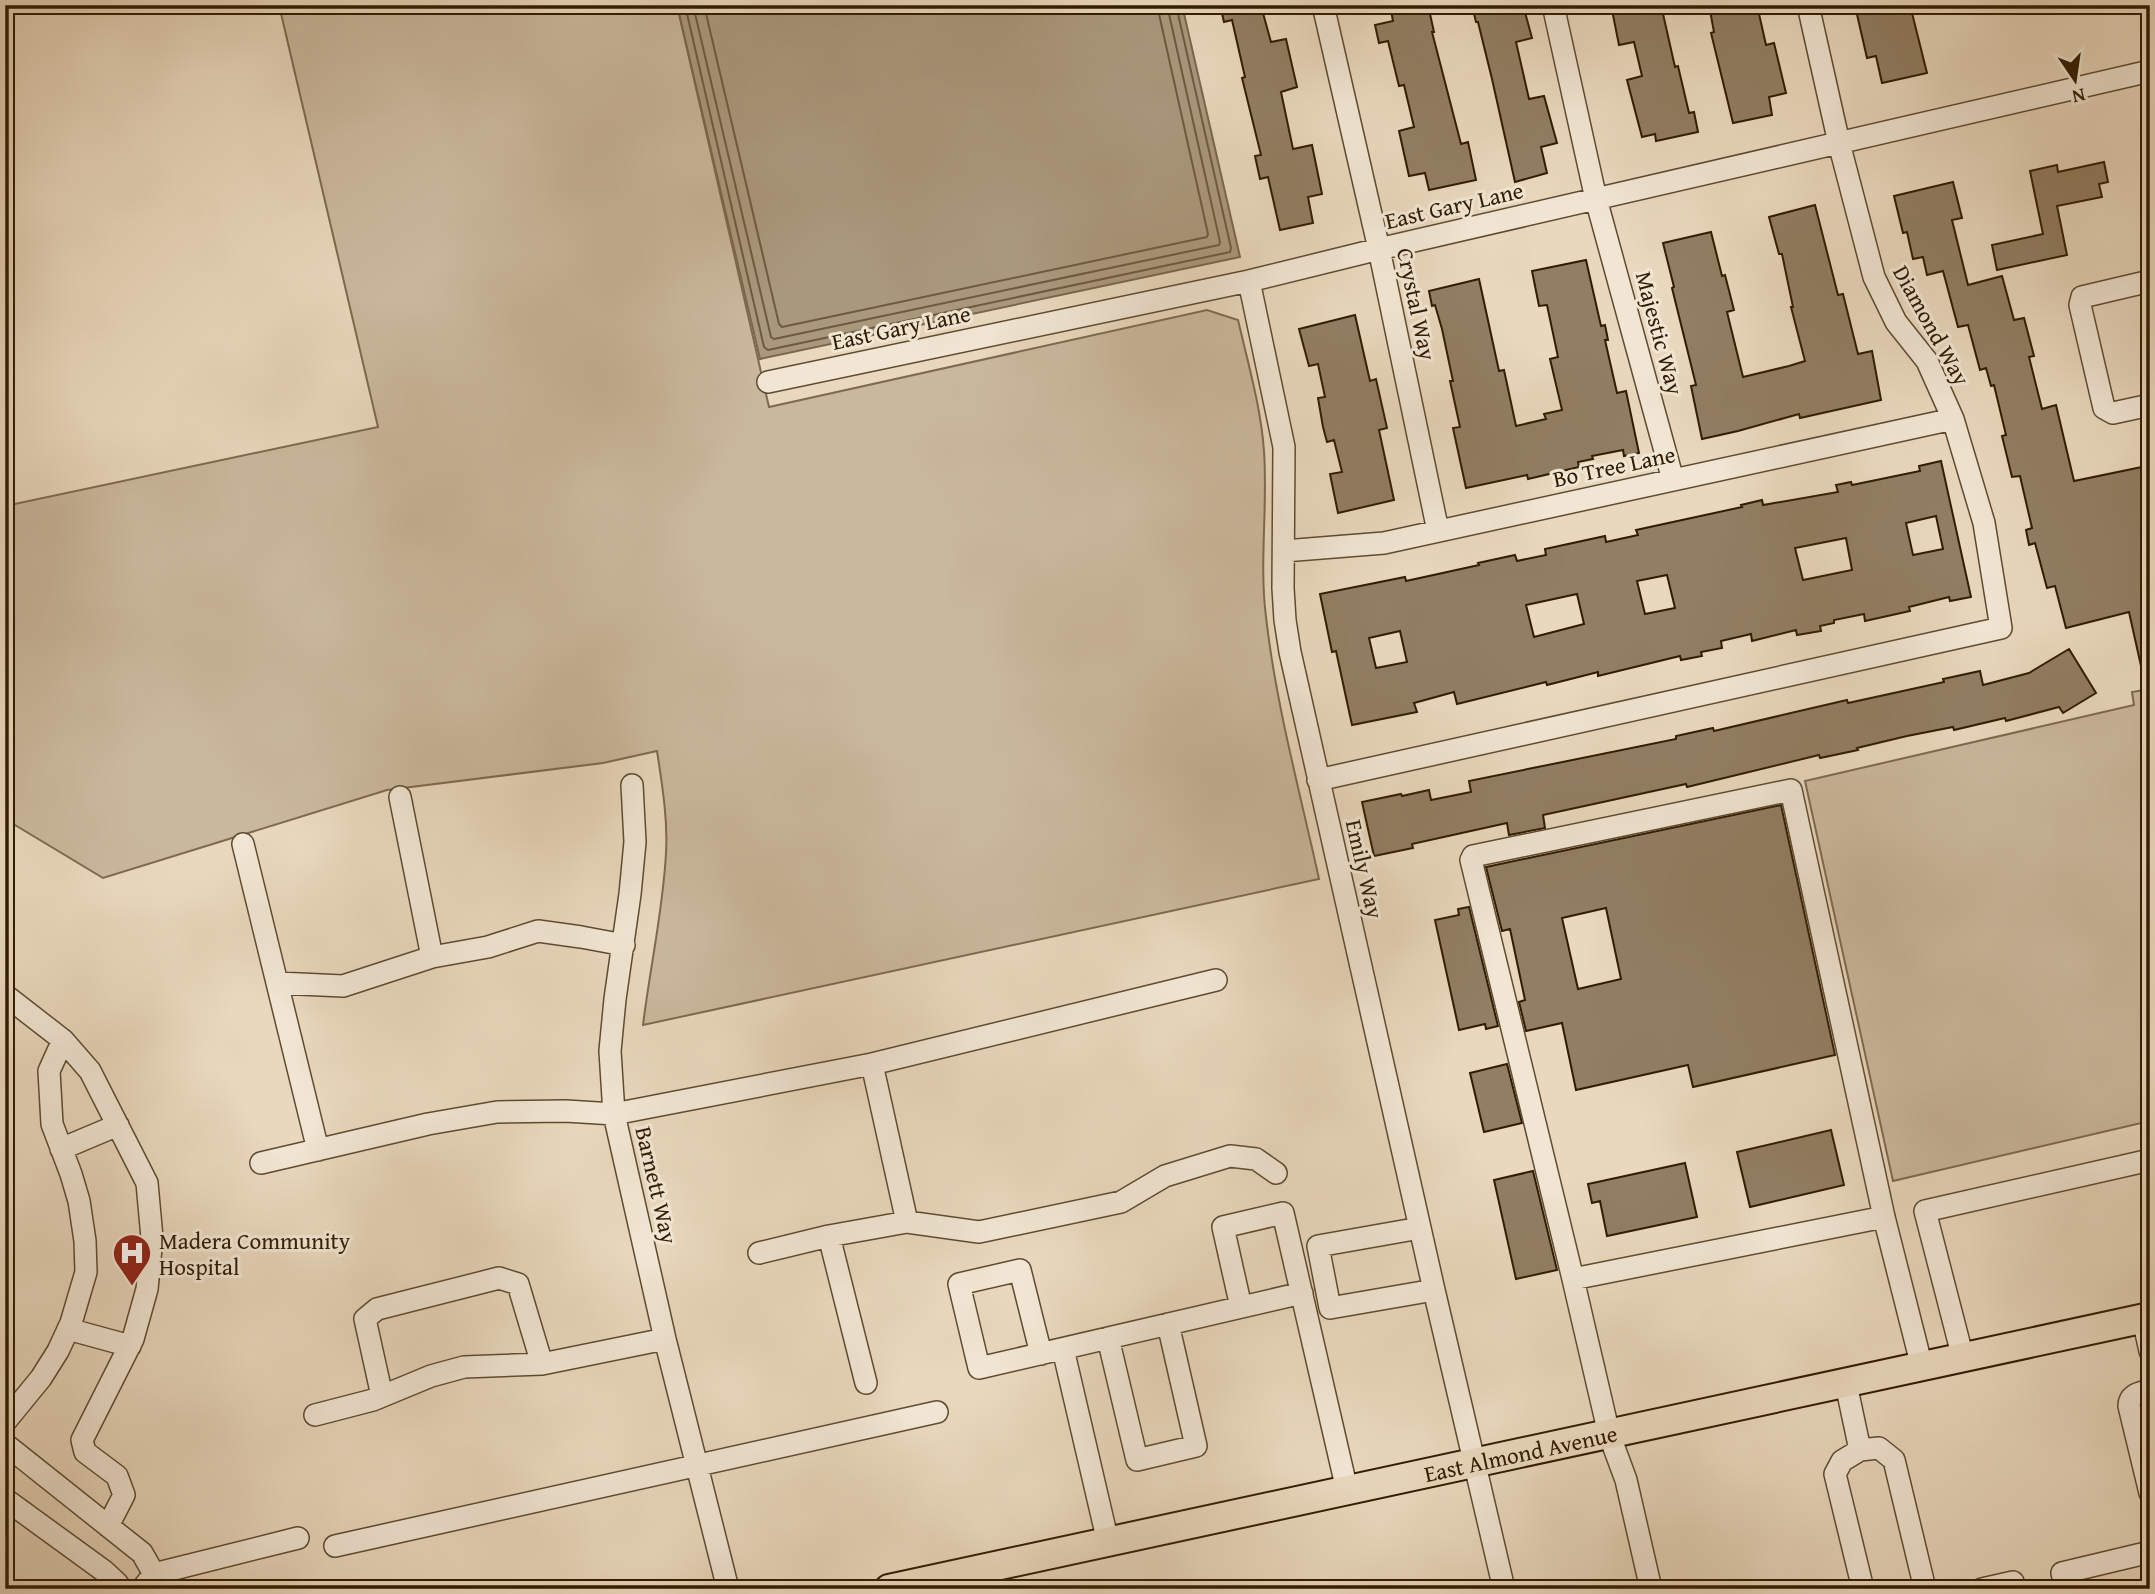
<svg xmlns="http://www.w3.org/2000/svg" width="2155" height="1594" font-family="'Gentium Book Plus',serif">
<style>
.green{fill:#cab89d;stroke:#7e6a50;stroke-width:2}
.water{fill:#aa987d;stroke:#7a664c;stroke-width:2}
.lines{fill:none;stroke-linecap:round;stroke-linejoin:round}
.shore{stroke:#6e5a40;stroke-width:2}
.building{fill:#917e63;stroke:#311c02;stroke-width:2;fill-rule:evenodd}
.minor-casing{stroke:#5f4b31;stroke-width:24}
.major-casing{stroke:#311c02;stroke-width:32}
.minor{stroke:#f1e6d4;stroke-width:21}
.major{stroke:#e9d8bd;stroke-width:28}
.labels{text-anchor:middle;dominant-baseline:central;stroke-width:6;stroke-linejoin:round;paint-order:stroke}
.street-label{font-size:23px;fill:#311c02;stroke:#f1e6d4}
.poi-label{font-size:23px;fill:#311c02;stroke:#f1e6d4;text-anchor:start}
</style>
<rect width="100%" height="100%" fill="#e9d8bd"/>
<filter id="stains"><feTurbulence type="fractalNoise" baseFrequency=".00286" numOctaves="4"/><feColorMatrix values="0 0 0 0 .2 0 0 0 0 .09 0 0 0 0 .02 0 0 0 .5 -.17"/></filter>
<radialGradient id="worn" r=".72"><stop offset=".6" stop-color="#630" stop-opacity="0"/><stop offset="1" stop-color="#630" stop-opacity=".3"/></radialGradient>
<path class="green" d="M279 5H677L769 407 1207 310 1238 320C1248 363 1261 408 1264 451 1268 507 1259 562 1266 617 1276 705 1300 792 1319 879L643 1025C650 967 663 911 666 853 668 819 662 784 657 751L603 763 387 790 103 878 5 819V506L378 427Z
M2150 689V1121L1893 1181 1805 781 2134 705 2132 692Z"/>
<path class="water" d="M677 5H1182L1240 257 760 359Z"/>
<g class="lines">
<path class="shore" d="M685 5 764 347 768 350 1230 252 1231 248 1176 5
M693 5 771 337 774 339 1219 245 1220 242 1167 5
M704 5 779 324 782 327 1207 237 1208 234 1157 5"/>
</g>
<path class="building" d="M1220 5H1267V12L1263 13 1271 42 1286 39 1297 87 1281 92 1293 149 1312 145 1322 194 1308 197 1313 223 1280 230 1268 177 1260 179 1255 156 1261 155 1242 78 1245 77 1232 20 1224 22Z
M1390 5H1428L1434 32H1432L1461 144 1468 142 1476 180 1429 190 1425 173 1409 176 1399 131 1414 127 1404 85 1399 86 1388 41 1379 43 1375 25 1393 21Z
M1472 5H1523L1532 38 1516 42 1529 99 1544 96 1557 143 1541 147 1547 173 1515 182 1492 79 1478 22H1476Z
M1611 5H1633L1634 10 1661 5 1675 67 1678 66 1689 113 1694 112 1698 132 1656 141 1655 134 1642 137 1627 80 1642 76 1634 42 1619 45Z
M1709 5H1757L1766 45 1774 43 1786 93 1769 97 1772 115 1733 123 1711 33 1714 32Z
M1876 5H1910L1927 73 1882 83 1876 56 1867 58 1856 10Z
M2104 162 2108 182 2099 184 2102 197 2057 206 2067 255 1997 270 1992 245 2043 234 2030 171 2057 165 2058 172Z
M1953 182 1962 218 1952 220 1968 285 2002 276 2014 320 2024 318 2034 356 2029 357 2042 409 2056 405 2074 481 2142 467 2150 503V675H2143L2129 612 2066 628 2055 586 2047 588 2035 543 2029 545 2026 530 2032 528 2020 476 2012 477 2002 436 2006 435 1994 385 1991 386 1986 368 1980 370 1968 325 1958 327 1943 271 1927 275 1923 257 1913 259 1907 232 1903 233 1894 196Z
M1815 205 1838 295 1843 294 1858 354 1872 351 1881 400 1800 418 1799 414 1738 431 1702 439 1691 386 1696 385 1672 288 1674 287 1663 243 1711 232 1722 276 1725 275 1734 310 1727 312 1743 377 1789 366 1805 361 1791 307H1793L1782 254H1779L1769 217Z
M1586 260 1601 326 1605 325 1608 340H1605L1617 393 1626 391 1639 453 1624 456 1623 450 1592 456 1593 459 1578 462 1579 467 1528 479 1527 475 1466 488 1453 428 1460 427 1450 381H1453L1442 329 1435 305 1432 306 1429 291 1479 279 1499 371 1504 370 1516 426 1546 419 1544 414 1562 410 1550 359 1558 357 1547 305 1539 306 1532 271Z
M1355 315 1370 381 1376 379 1387 428 1379 430 1394 500 1338 513 1330 474 1342 472 1334 440 1327 442 1323 427 1318 398 1325 397 1318 364 1309 366 1299 329Z
M1941 461 1971 597 1950 601 1949 597 1909 607 1910 611 1865 621 1864 614 1834 620V623L1820 626 1821 631 1797 635 1796 630 1752 641 1751 634 1721 641 1722 648 1701 652 1702 656 1681 660 1680 656 1598 676V672L1547 685 1546 682 1457 704 1454 692 1414 703 1417 712 1352 725 1336 651 1332 652 1320 594 1405 577 1406 581 1479 565 1478 563 1515 555 1517 561 1546 555 1545 549 1605 536 1606 542 1638 535 1636 530 1742 507 1741 505 1762 500 1763 505 1838 492 1836 485 1851 482 1852 485 1920 471 1919 466ZM1936 516 1943 549 1913 555 1906 523ZM1846 538 1852 570 1803 580 1795 548ZM1667 575 1675 608 1645 614 1637 581ZM1577 594 1584 624 1534 637 1526 605ZM1400 631 1407 662 1376 668 1369 638Z
M2069 649 2096 693 2063 713 2059 707 2006 721 2005 718 1954 730 1953 727 1907 736 1857 748 1858 750 1820 758 1819 755 1687 787 1686 784 1543 815 1545 828 1509 835 1507 823 1412 844 1413 848 1374 856 1362 802 1401 794 1402 796 1429 790 1431 800 1471 792 1469 781 1676 739V736L1713 728 1714 731 1847 700 1848 703 1944 682 1943 679 1980 671 1983 685 2029 673Z
M1781 805 1835 1055 1693 1087 1688 1065 1576 1090 1562 1023 1526 1031 1519 1002 1525 1000 1510 929 1502 931 1486 867ZM1606 908 1621 979 1578 989 1562 918Z
M1469 907 1498 1026 1486 1029 1485 1024 1459 1030 1435 920 1459 915 1458 909Z
M1507 1064 1522 1123 1484 1132 1470 1073Z
M1831 1130 1844 1185 1750 1207 1737 1152Z
M1685 1163 1697 1217 1607 1236 1600 1201 1592 1203 1588 1184Z
M1533 1171 1557 1270 1516 1279 1494 1180Z"/>
<g class="lines">
<g class="minor-casing">
<path id="minor" d="M1323 5 1379 249 1438 531
M1553 5 1596 199 1673 480
M1249 281 1284 447 1283 588 1285 620 1290 652 1434 1290 1504 1589
M2150 281 2082 297 2080 305 2104 408 2113 413 2150 405
M768 382 1249 281 1379 249 2150 71
M1284 551 1384 543 1953 419
M1318 780 2001 628 1984 523 1953 419 1927 361 1896 322 1874 277 1839 143 1808 5
M632 785 635 842 630 894 615 999 610 1051 614 1114 665 1339 728 1589
M400 797 432 957
M243 844 318 1150
M278 983 343 986 432 957 488 947 538 931 581 937 624 945
M5 995 63 1040 90 1071 147 1183 152 1238 147 1289 133 1339 82 1440 85 1452 117 1476 124 1495 108 1526
M872 1064 907 1222
M61 1149 118 1125
M261 1163 428 1124 497 1112 566 1111 614 1114 872 1064 1216 980
M1420 1228 1318 1246 1330 1308 1434 1290
M829 1236 866 1383
M759 1253 829 1236 907 1222 979 1232 1121 1202 1165 1176 1230 1156 1256 1159 1276 1173
M1573 1279 1471 860 1473 856 1791 790 1884 1217 1922 1367
M1241 1307 1223 1227 1283 1213 1347 1490
M2143 1319 2150 1351
M68 1329 130 1346
M1108 1338 1137 1460 1196 1446 1168 1324
M1063 1349 1108 1542
M1041 1354 1020 1270 959 1284 979 1368 1302 1293
M1963 1358 1925 1211 2150 1160
M1846 1384 1860 1450 1879 1448 1894 1460 1925 1589
M2150 1390C2140 1393 2129 1394 2129 1406L2150 1493
M382 1396 365 1319 377 1309 499 1278 518 1284 542 1364
M315 1415 373 1400 431 1376 464 1367 542 1364 665 1339
M5 1422 41 1378 58 1351 71 1323 86 1272 85 1241 79 1201 71 1174 52 1124 49 1071 63 1040
M5 1444 142 1553 154 1574 159 1589
M1860 1450 1842 1461 1835 1474 1863 1589
M5 1499 104 1571 117 1583 121 1589
M335 1546 937 1412
M142 1589 154 1574 298 1538
M1651 1589 1626 1480 1609 1434 1573 1279 1884 1217
M1982 1589 2013 1582 2015 1589
M2066 1589 2062 1573 2150 1552"/>
</g>
<g class="major-casing">
<g id="major">
<path id="s1" d="M889 1589 2150 1317"/>
</g>
</g>
<use href="#minor" class="minor"/>
<use href="#major" class="major"/>
</g>
<defs>
<g id="hospital-pin" transform="scale(2.0125)"><path d="M0 17L-7.5 6A9.5 9.5 0 1 1 7.5 6Z" fill="#8f2418" stroke="#f1e6d4"/><path d="M-5-5h3v3.5h4V-5h3V5h-3V1.5h-4V5h-3Z" fill="#fff"/></g>
</defs>
<g fill-rule="evenodd">
<use href="#hospital-pin" x="132" y="1253"/>
</g>
<g class="labels">
<g class="street-label">
<text transform="translate(1454 205) rotate(-13)">East Gary Lane</text>
<text transform="translate(1417 304) rotate(78)">Crystal Way</text>
<text transform="translate(1932 325) rotate(61)">Diamond Way</text>
<text transform="translate(901 327) rotate(-12)">East Gary Lane</text>
<text transform="translate(1660 333) rotate(75)">Majestic Way</text>
<text transform="translate(1614 466) rotate(-12)">Bo Tree Lane</text>
<text transform="translate(1365 869) rotate(77)">Emily Way</text>
<text transform="translate(657 1185) rotate(77)">Barnett Way</text>
<text stroke="none"><textPath href="#s1" startOffset="646">East Almond Avenue</textPath></text>
</g>
<g class="poi-label">
<text x="159" y="1240">Madera Community<tspan x="159" dy="26">Hospital</tspan></text>
</g>
</g>
<rect width="2155" height="1594" fill="none" stroke="#e9d8bd" stroke-width="28"/>
<rect x="7" y="7" width="2141" height="1580" fill="none" stroke="#311c02" stroke-width="3.5"/>
<rect x="14" y="14" width="2127" height="1566" fill="none" stroke="#311c02" stroke-width="2"/>
<g transform="translate(2075 80) rotate(167)" stroke="#f1e6d4" stroke-width="5" paint-order="stroke">
<path d="M0-5L12 26L0 18L-12 26Z" fill="#311c02"/>
<text y="-10" font-size="19" font-weight="bold" text-anchor="middle" fill="#311c02">N</text>
</g>
<rect width="100%" height="100%" filter="url(#stains)"/>
<rect width="100%" height="100%" fill="url(#worn)"/>
</svg>
